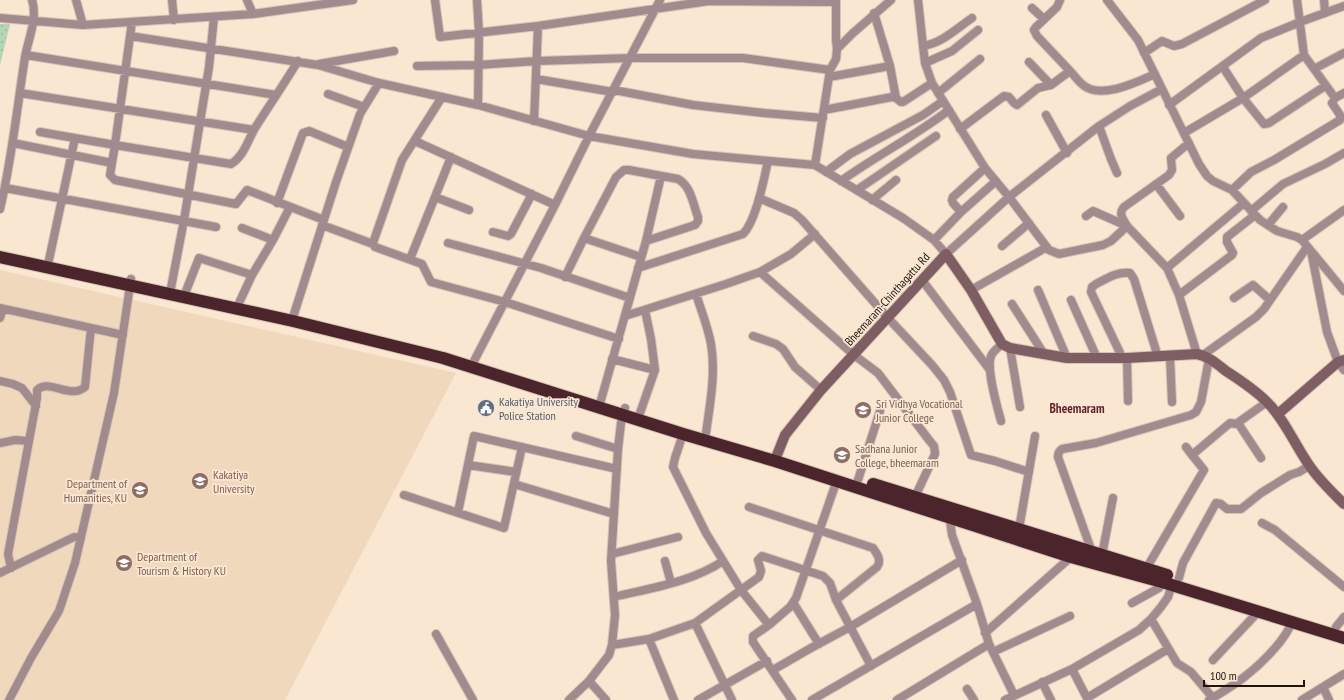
<svg xmlns="http://www.w3.org/2000/svg" width="1344" height="700" font-family="'PT Sans Narrow',sans-serif">
<style>
.built{fill:#f0d8bd}
.grass{fill:url(#grass-dots)}
.lines{fill:none;stroke-linecap:round;stroke-linejoin:round}
.street-casing{stroke:#d6c5b2;stroke-width:10}
.secondary-casing{stroke:#d6c5b2;stroke-width:12}
.highway-casing{stroke:#d6c5b2;stroke-width:14}
.street{stroke:#a28b8e;stroke-width:8}
.secondary{stroke:#7e5e63;stroke-width:10}
.highway{stroke:#4c242c;stroke-width:12}
.labels{text-anchor:middle;dominant-baseline:central;stroke-width:3.5;stroke-linejoin:round;paint-order:stroke}
.street-label{font-size:12px;fill:#1b150d;stroke:#fae7d1}
.service-label{font-size:12px;fill:#4e5e75;stroke:#fae7d1;text-anchor:start}
.education-label{font-size:12px;fill:#785e54;stroke:#fae7d1;text-anchor:start}
.neighbourhood-label{font-size:13px;font-weight:bold;fill:#651f29;stroke:#fae7d1}
</style>
<defs>
<pattern id="grass-dots" width="8" height="8" patternUnits="userSpaceOnUse"><rect width="8" height="8" fill="#b4d6b7"/><path d="M2 2h.1M6 6h.1" fill="none" stroke="#9ab79c" stroke-width="1.8" stroke-linecap="round"/></pattern>
</defs>
<rect width="100%" height="100%" fill="#fae7d1"/>
<path class="built" d="M0 270 456 373 285 700H0Z"/>
<path class="grass" d="M0 24H10L0 65Z"/>
<g class="lines">
<g class="street-casing">
<path id="street" d="M76 0 83 25
M172 0 174 20
M247 0 253 14
M435 0 440 37 538 26 709 1 836 2
M477 0 479 33 478 105
M918 0 923 46 925 63 932 83 985 168 1009 197 1049 250 1059 254 1103 245 1111 241 1127 226 1167 268 1179 295 1197 354
M1060 0 1057 7 1036 27 1034 30 1037 36 1070 71
M1107 0 1138 40 1199 164 1207 176 1213 181 1232 190 1260 220 1277 231 1297 237 1302 240 1311 251 1327 332 1338 362 1344 370
M1297 0 1304 55 1335 98 1344 93
M1324 0 1325 13
M1032 8 1044 19
M0 18 83 25 253 14 353 0
M132 22 115 145 231 164C244 156 248 140 255 128 269 106 284 84 298 61
M130 36 318 65 379 83 478 105 589 136 693 154 815 165 830 70 836 59 837 49 836 40V0
M923 46C942 43 956 29 972 18
M837 49 853 33 891 0
M1144 53 1162 41 1174 46 1182 44 1265 0
M26 55 276 95
M1029 62 1051 85 1070 71C1074 75 1078 81 1083 85 1101 100 1137 82 1155 74
M925 63 952 51 978 30
M319 64 394 51
M417 66 478 65 537 61 630 58H743L830 70
M890 66 896 98 901 102H903L932 83
M1223 67 1243 98 1264 124 1269 123 1325 86
M1314 69 1344 53
M829 77 890 66 874 13
M536 79 613 92
M614 90 693 105 764 113 823 118
M20 93 254 130
M938 93 980 59
M328 94 364 107
M442 97 402 160 374 240 373 244 375 247 422 264 431 282 505 302 619 339
M1169 105 1261 38 1300 22 1344 6
M824 110 892 97 896 98
M1046 115 1067 153
M534 121 538 26
M1099 126 1111 159 1117 173
M960 129 1004 96 1009 97 1014 103 1017 105 1038 88 1051 85
M40 132 115 145 110 175 115 180 236 204 247 190 324 220
M1184 133 1243 98 1304 55
M415 141 555 205
M13 143 112 163
M815 165 903 218 934 240 946 254 1009 197 1099 126 1130 106 1162 89
M826 172 850 154 923 115 943 101
M841 181C876 156 915 136 949 110
M1156 184 1180 216
M5 188 216 227
M857 190 936 136
M1232 190 1251 172 1274 160 1340 120V115L1332 103 1335 98
M435 197 451 157
M759 198 794 213 802 220 888 318 932 365 944 380 950 392 971 455 995 461 1029 472
M872 200 896 180
M277 203 303 133 309 131 348 147
M0 209C12 159 17 108 25 57 28 40 38 18 32 0
M1251 211 1283 184 1325 164 1344 153
M961 212 953 203 952 200 953 197 985 168
M1086 216 1093 211 1127 226
M322 225 373 244
M1268 225 1283 207
M1127 226C1123 219 1118 214 1124 207L1169 175 1172 170 1171 158 1189 143
M493 232 508 236 511 234 532 194
M584 238 616 177 624 170H629L678 179C691 186 693 204 698 217V221L695 225 646 241
M273 240 290 207
M934 240 961 212 996 181
M1302 240 1344 210
M448 243 541 268 630 298
M1002 246 1029 223
M1312 252 1344 291
M410 259 435 197 469 210
M49 260 75 138
M638 268 743 234C756 221 764 179 768 161
M1167 268 1244 203
M760 272 854 355 878 373 929 440 934 446 935 454 915 497
M565 277 584 238 641 257
M922 280 990 370
M171 288 184 220 209 67 214 17
M971 290 1047 247
M1038 290 1067 358
M186 291 199 258 252 275
M696 294C701 310 708 327 711 344 716 373 710 404 706 433
M1179 295 1232 255 1233 253 1227 242V237L1255 215
M1234 298 1253 285 1270 300
M1071 300 1097 358
M239 303 252 275 273 240 242 228
M1012 304 1044 354
M0 308 123 335
M645 310 651 339 655 370
M294 314 336 182 360 114 379 83
M625 316 726 284 760 272 791 254 815 234
M0 318 3 309
M753 336 776 344 783 349 795 367 821 390
M1010 348 1020 407
M1203 355 1256 317 1264 309 1307 247
M1170 356 1172 402
M1122 357 1091 292 1092 287 1096 284C1106 279 1118 271 1130 273L1134 279 1158 357
M1127 358 1128 401
M612 359 655 370 640 413
M474 361 555 205 589 136 660 0
M0 381 13 384 22 388 36 406
M601 400 646 241 661 176
M1001 421C997 406 986 369 991 356 993 351 998 348 1002 344
M1238 423 1261 458
M683 434 675 458 673 467 706 533 741 590 769 625 753 636V642L792 700
M576 436 618 449
M0 443 15 440 29 441
M1186 447 1192 455 1230 423 1236 424 1267 402
M468 465 516 472
M858 480 880 411
M514 484 614 514
M404 495 504 528 522 447
M749 507 873 548C877 554 882 560 877 567L836 600 871 666
M458 512 474 436 617 469
M949 514 952 535 977 604 989 644 1014 695
M1262 523 1275 530 1344 587
M1019 529 1035 436
M1092 552 1058 457C1058 453 1059 451 1062 449L1096 443 1191 415 1196 412 1201 402 1209 359
M612 554 678 537
M1102 555 1113 498
M665 561 671 583
M11 568 8 554 37 398V390C49 378 70 400 85 387L91 328
M1146 569 1204 470 1192 455
M0 573 74 537 81 538
M1179 578 1183 563 1216 503 1221 504 1227 509H1241L1261 493 1290 475 1299 472 1309 466
M614 597C651 588 692 582 723 561
M1132 603 1159 588 1162 582
M794 604 819 644
M1151 619 1177 663 1191 672 1213 698
M695 623 732 700
M769 625 790 607 796 598 837 480
M1336 627 1344 617
M985 633 1071 557
M436 634 473 700
M649 639 695 623 759 577 761 571 758 560 762 556 823 576 830 583 836 600
M612 645 649 639 674 700
M993 652 1070 616
M1213 660 1258 612
M1072 669 1088 700
M773 670 811 648 850 627 962 560
M589 681 606 700
M1042 682 1051 700
M1323 687 1329 700
M967 689 974 700
M1087 698 1168 649
M9 700 31 658 59 611 75 563 114 393 131 279
M569 700 589 681 609 655 612 645 615 615 611 561 618 449 621 423 625 408
M698 700 767 661
M812 700 977 604
M897 700 989 644
M1005 700 1072 669 1139 630 1151 619 1161 607 1168 597 1172 585
M1209 700C1235 685 1255 671 1275 648 1282 640 1288 632 1292 622
M1302 700 1344 674"/>
</g>
<g class="secondary-casing">
<path id="secondary" d="M1278 414 1338 362 1344 360
M777 455 785 435 821 390 946 254 971 290 1002 344 1010 348 1067 358H1127L1197 354C1208 356 1217 364 1226 371 1240 380 1255 390 1267 402 1285 420 1295 445 1309 465 1319 480 1332 492 1344 504"/>
</g>
<g class="highway-casing">
<path id="highway" d="M0 257 293 321 443 358 683 434 775 461 1071 557 1162 582 1344 638
M873 484 1167 575"/>
</g>
<use href="#street" class="street"/>
<use href="#secondary" class="secondary"/>
<use href="#highway" class="highway"/>
</g>
<defs>
<g id="civic-disc" transform="scale(0.9)"><circle r="9.5" fill="#5c6f8a" stroke="#fae7d1"/><path d="M-.6-6.5H3V-4.5H.6V-3L4-1V1h2V6H-6V1h2V-1L-.6-3ZM-1.2 2.5V6h2.4V2.5Z" fill="#fff"/></g>
<g id="university-disc" transform="scale(0.9)"><circle r="9.5" fill="#8d6e63" stroke="#fae7d1"/><path d="M0-5L7-2L0 1L-7-2ZM-4 1L0 2.5L4 1V4Q0 6-4 4Z" fill="#fff"/></g>
</defs>
<g fill-rule="evenodd">
<use href="#civic-disc" x="486" y="408"/>
<use href="#university-disc" x="863" y="410"/>
<use href="#university-disc" x="842" y="455"/>
<use href="#university-disc" x="200" y="481"/>
<use href="#university-disc" x="140" y="490"/>
<use href="#university-disc" x="124" y="563"/>
</g>
<g class="labels">
<g class="street-label">
<text transform="translate(887 299) rotate(-48)">Bheemaram-Chinthagattu Rd</text>
</g>
<g class="service-label">
<text x="499" y="401">Kakatiya University<tspan x="499" dy="14">Police Station</tspan></text>
</g>
<g class="education-label">
<text x="876" y="403">Sri Vidhya Vocational<tspan x="876" dy="14">Junior College</tspan></text>
<text x="855" y="448">Sadhana Junior<tspan x="855" dy="14">College, bheemaram</tspan></text>
<text x="213" y="474">Kakatiya<tspan x="213" dy="14">University</tspan></text>
<text x="127" y="483" text-anchor="end">Department of<tspan x="127" dy="14">Humanities, KU</tspan></text>
<text x="137" y="556">Department of<tspan x="137" dy="14">Tourism &amp; History KU</tspan></text>
</g>
<g class="neighbourhood-label">
<text x="1077" y="408">Bheemaram</text>
</g>
</g>
<path d="M1204 680v6h100v-6" fill="none" stroke="#1b150d" stroke-width="2"/>
<text x="1210" y="680" font-size="12" fill="#1b150d" stroke="#fae7d1" stroke-width="3" paint-order="stroke">100 m</text>
</svg>
